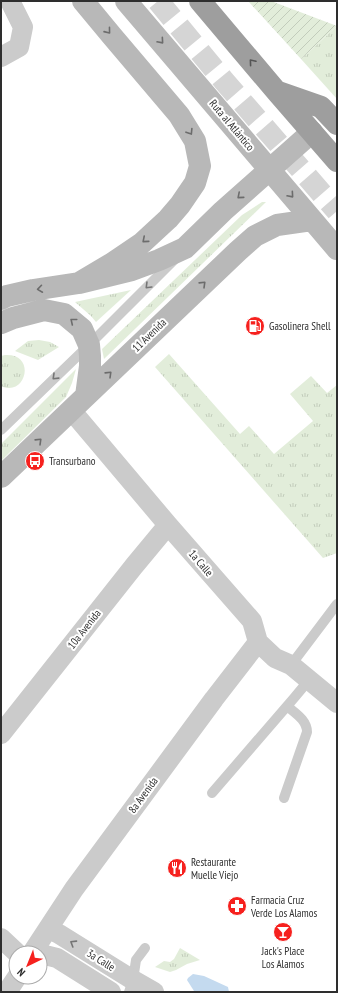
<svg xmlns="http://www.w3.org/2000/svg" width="338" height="993" font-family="'PT Sans Narrow',sans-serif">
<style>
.grass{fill:url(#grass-tufts)}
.garden{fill:url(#garden-furrows)}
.water{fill:#c4daef}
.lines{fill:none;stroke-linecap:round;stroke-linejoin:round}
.trunk-tunnel{stroke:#d5d5d5;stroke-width:22;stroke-dasharray:22 11;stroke-linecap:butt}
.service{stroke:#cbcbcb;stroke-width:10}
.minor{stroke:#cbcbcb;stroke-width:20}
.secondary{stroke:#b8b8b8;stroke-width:22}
.trunk{stroke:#9e9e9e;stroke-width:22}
.oneway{stroke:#6c6c6c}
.oneway2{stroke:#555}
.oneway3{stroke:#757575}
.labels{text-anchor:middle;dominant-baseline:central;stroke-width:4;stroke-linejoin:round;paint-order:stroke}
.street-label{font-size:11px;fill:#2e2e2e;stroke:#fff}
.poi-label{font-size:11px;fill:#2e2e2e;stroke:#fff;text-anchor:start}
</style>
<defs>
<pattern id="grass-tufts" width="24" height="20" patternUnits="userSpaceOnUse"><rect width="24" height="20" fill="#e2edda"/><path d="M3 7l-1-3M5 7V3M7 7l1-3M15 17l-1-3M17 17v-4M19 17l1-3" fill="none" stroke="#c2ccbb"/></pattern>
<pattern id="garden-furrows" width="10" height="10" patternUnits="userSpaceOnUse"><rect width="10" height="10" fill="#e2edda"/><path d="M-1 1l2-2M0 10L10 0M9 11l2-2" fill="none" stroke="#c2ccbb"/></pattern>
</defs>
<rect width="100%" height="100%" fill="#fff"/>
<path class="grass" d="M337 26V99L301 59Z
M262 202H266L104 359 102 349 242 215Z
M131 290 96 322 91 316 75 302Z
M39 340 50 342 59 347 38 360 15 351 28 341Z
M169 354 240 434 249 426 274 454 313 421 290 394 311 376 327 393 337 385V553L323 558 155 367Z
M5 355C37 353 26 398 1 386V356Z
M76 369 72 383 66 397 1 461V444Z
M180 948 200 960 187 964 176 970 170 972 155 967 164 961 170 962 174 959Z"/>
<path class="garden" d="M248 1H271L337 26 301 59Z"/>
<path class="water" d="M193 974 204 976 228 987 229 992H197L194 991 187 980 188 978Z"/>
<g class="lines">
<path class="trunk-tunnel" d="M158 1 224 81 337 211"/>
<path class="service" d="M1 430 89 345 174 260
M291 665 337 604
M212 793 294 698 309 680
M284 798 307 732C307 720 295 713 287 706
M129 992 133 980 136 960 145 948"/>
<path class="minor" d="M1 57 19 47 23 27 10 1
M71 410 168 525 252 621 258 642 275 658 291 665 337 703
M1 734 134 566 168 525
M48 929 59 934 133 980 154 992
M1 938 17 953
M32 953 74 889 214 699 258 642
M40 957 45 955 57 958 111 992
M7 992 17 977"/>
<path class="secondary" d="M126 1 337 249
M79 283 111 264 142 243 168 219 180 205 195 183 200 166 195 141 179 115 112 36 83 1
M1 299 7 296 33 290 79 283 132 270 159 260 185 248 223 211 312 132
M1 323 13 318 44 310 64 314 82 329 89 345 90 356V366L86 396
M1 477 238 251 255 236 277 225 312 220"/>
<path class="trunk" d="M200 1 277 92 337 161
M278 92 321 107 337 124"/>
</g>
<defs><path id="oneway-chevron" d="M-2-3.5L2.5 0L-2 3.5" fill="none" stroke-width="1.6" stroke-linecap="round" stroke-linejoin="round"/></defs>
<g class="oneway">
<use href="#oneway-chevron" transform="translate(108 31) rotate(51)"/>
<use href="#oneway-chevron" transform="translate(161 41) rotate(49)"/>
<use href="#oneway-chevron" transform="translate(190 132) rotate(58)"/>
<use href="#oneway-chevron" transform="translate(291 195) rotate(49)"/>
<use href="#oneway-chevron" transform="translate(240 196) rotate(139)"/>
<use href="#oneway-chevron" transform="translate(145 240) rotate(139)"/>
<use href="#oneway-chevron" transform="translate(203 284) rotate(-44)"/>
<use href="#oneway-chevron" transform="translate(40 289) rotate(172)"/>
<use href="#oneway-chevron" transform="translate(73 321) rotate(-141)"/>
<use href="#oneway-chevron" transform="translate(109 374) rotate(-44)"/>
<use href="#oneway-chevron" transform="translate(39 441) rotate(-44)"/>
</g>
<use class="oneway2" href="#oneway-chevron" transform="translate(252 62) rotate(-130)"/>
<g class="oneway3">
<use href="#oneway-chevron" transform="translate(148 286) rotate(135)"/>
<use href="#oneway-chevron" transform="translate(55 377) rotate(136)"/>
<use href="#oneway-chevron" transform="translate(73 943) rotate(-148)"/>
</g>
<defs>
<g id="fuel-disc" transform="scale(1)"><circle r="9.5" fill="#f6211e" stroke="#fff"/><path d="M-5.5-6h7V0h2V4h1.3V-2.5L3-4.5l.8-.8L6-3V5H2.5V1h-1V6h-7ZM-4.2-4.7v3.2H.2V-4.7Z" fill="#fff"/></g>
<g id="bus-disc" transform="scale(1)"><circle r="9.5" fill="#f6211e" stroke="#fff"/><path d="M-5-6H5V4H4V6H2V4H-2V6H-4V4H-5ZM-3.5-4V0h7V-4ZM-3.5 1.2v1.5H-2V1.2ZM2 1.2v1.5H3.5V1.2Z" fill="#fff"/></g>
<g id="restaurant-disc" transform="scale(1)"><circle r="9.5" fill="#f6211e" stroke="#fff"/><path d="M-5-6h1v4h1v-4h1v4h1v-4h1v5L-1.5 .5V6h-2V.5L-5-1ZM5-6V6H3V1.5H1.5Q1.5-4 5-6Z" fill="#fff"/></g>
<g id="pharmacy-disc" transform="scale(1)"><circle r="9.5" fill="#f6211e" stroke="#fff"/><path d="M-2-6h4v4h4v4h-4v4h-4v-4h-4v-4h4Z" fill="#fff"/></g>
<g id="bar-disc" transform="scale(1)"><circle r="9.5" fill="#f6211e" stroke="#fff"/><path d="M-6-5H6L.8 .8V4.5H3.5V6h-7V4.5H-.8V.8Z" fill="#fff"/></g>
</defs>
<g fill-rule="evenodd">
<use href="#fuel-disc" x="255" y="326"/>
<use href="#bus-disc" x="35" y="461"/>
<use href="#restaurant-disc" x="177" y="868"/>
<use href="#pharmacy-disc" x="237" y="906"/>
<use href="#bar-disc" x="283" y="932"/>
</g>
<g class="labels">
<g class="street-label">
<text transform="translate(232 125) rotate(50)">Ruta al Atlántico</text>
<text transform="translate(149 335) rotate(-44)">11 Avenida</text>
<text transform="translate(201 563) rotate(49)">1a Calle</text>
<text transform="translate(84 629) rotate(-52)">10a Avenida</text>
<text transform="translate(143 795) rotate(-54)">8a Avenida</text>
<text transform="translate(101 960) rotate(32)">3a Calle</text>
</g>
<g class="poi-label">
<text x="269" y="326">Gasolinera Shell</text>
<text x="49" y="461">Transurbano</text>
<text x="191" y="862">Restaurante<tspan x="191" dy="13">Muelle Viejo</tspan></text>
<text x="251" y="900">Farmacia Cruz<tspan x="251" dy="13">Verde Los Alamos</tspan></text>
<text x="283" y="951" text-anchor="middle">Jack's Place<tspan x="283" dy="13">Los Alamos</tspan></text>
</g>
</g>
<rect width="338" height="993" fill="none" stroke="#2e2e2e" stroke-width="4"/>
<g transform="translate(28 965) rotate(223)"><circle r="19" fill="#ffffff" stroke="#ababab"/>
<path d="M0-3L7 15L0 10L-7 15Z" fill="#f6211e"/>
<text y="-6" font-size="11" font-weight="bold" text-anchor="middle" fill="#2e2e2e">N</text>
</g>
</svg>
